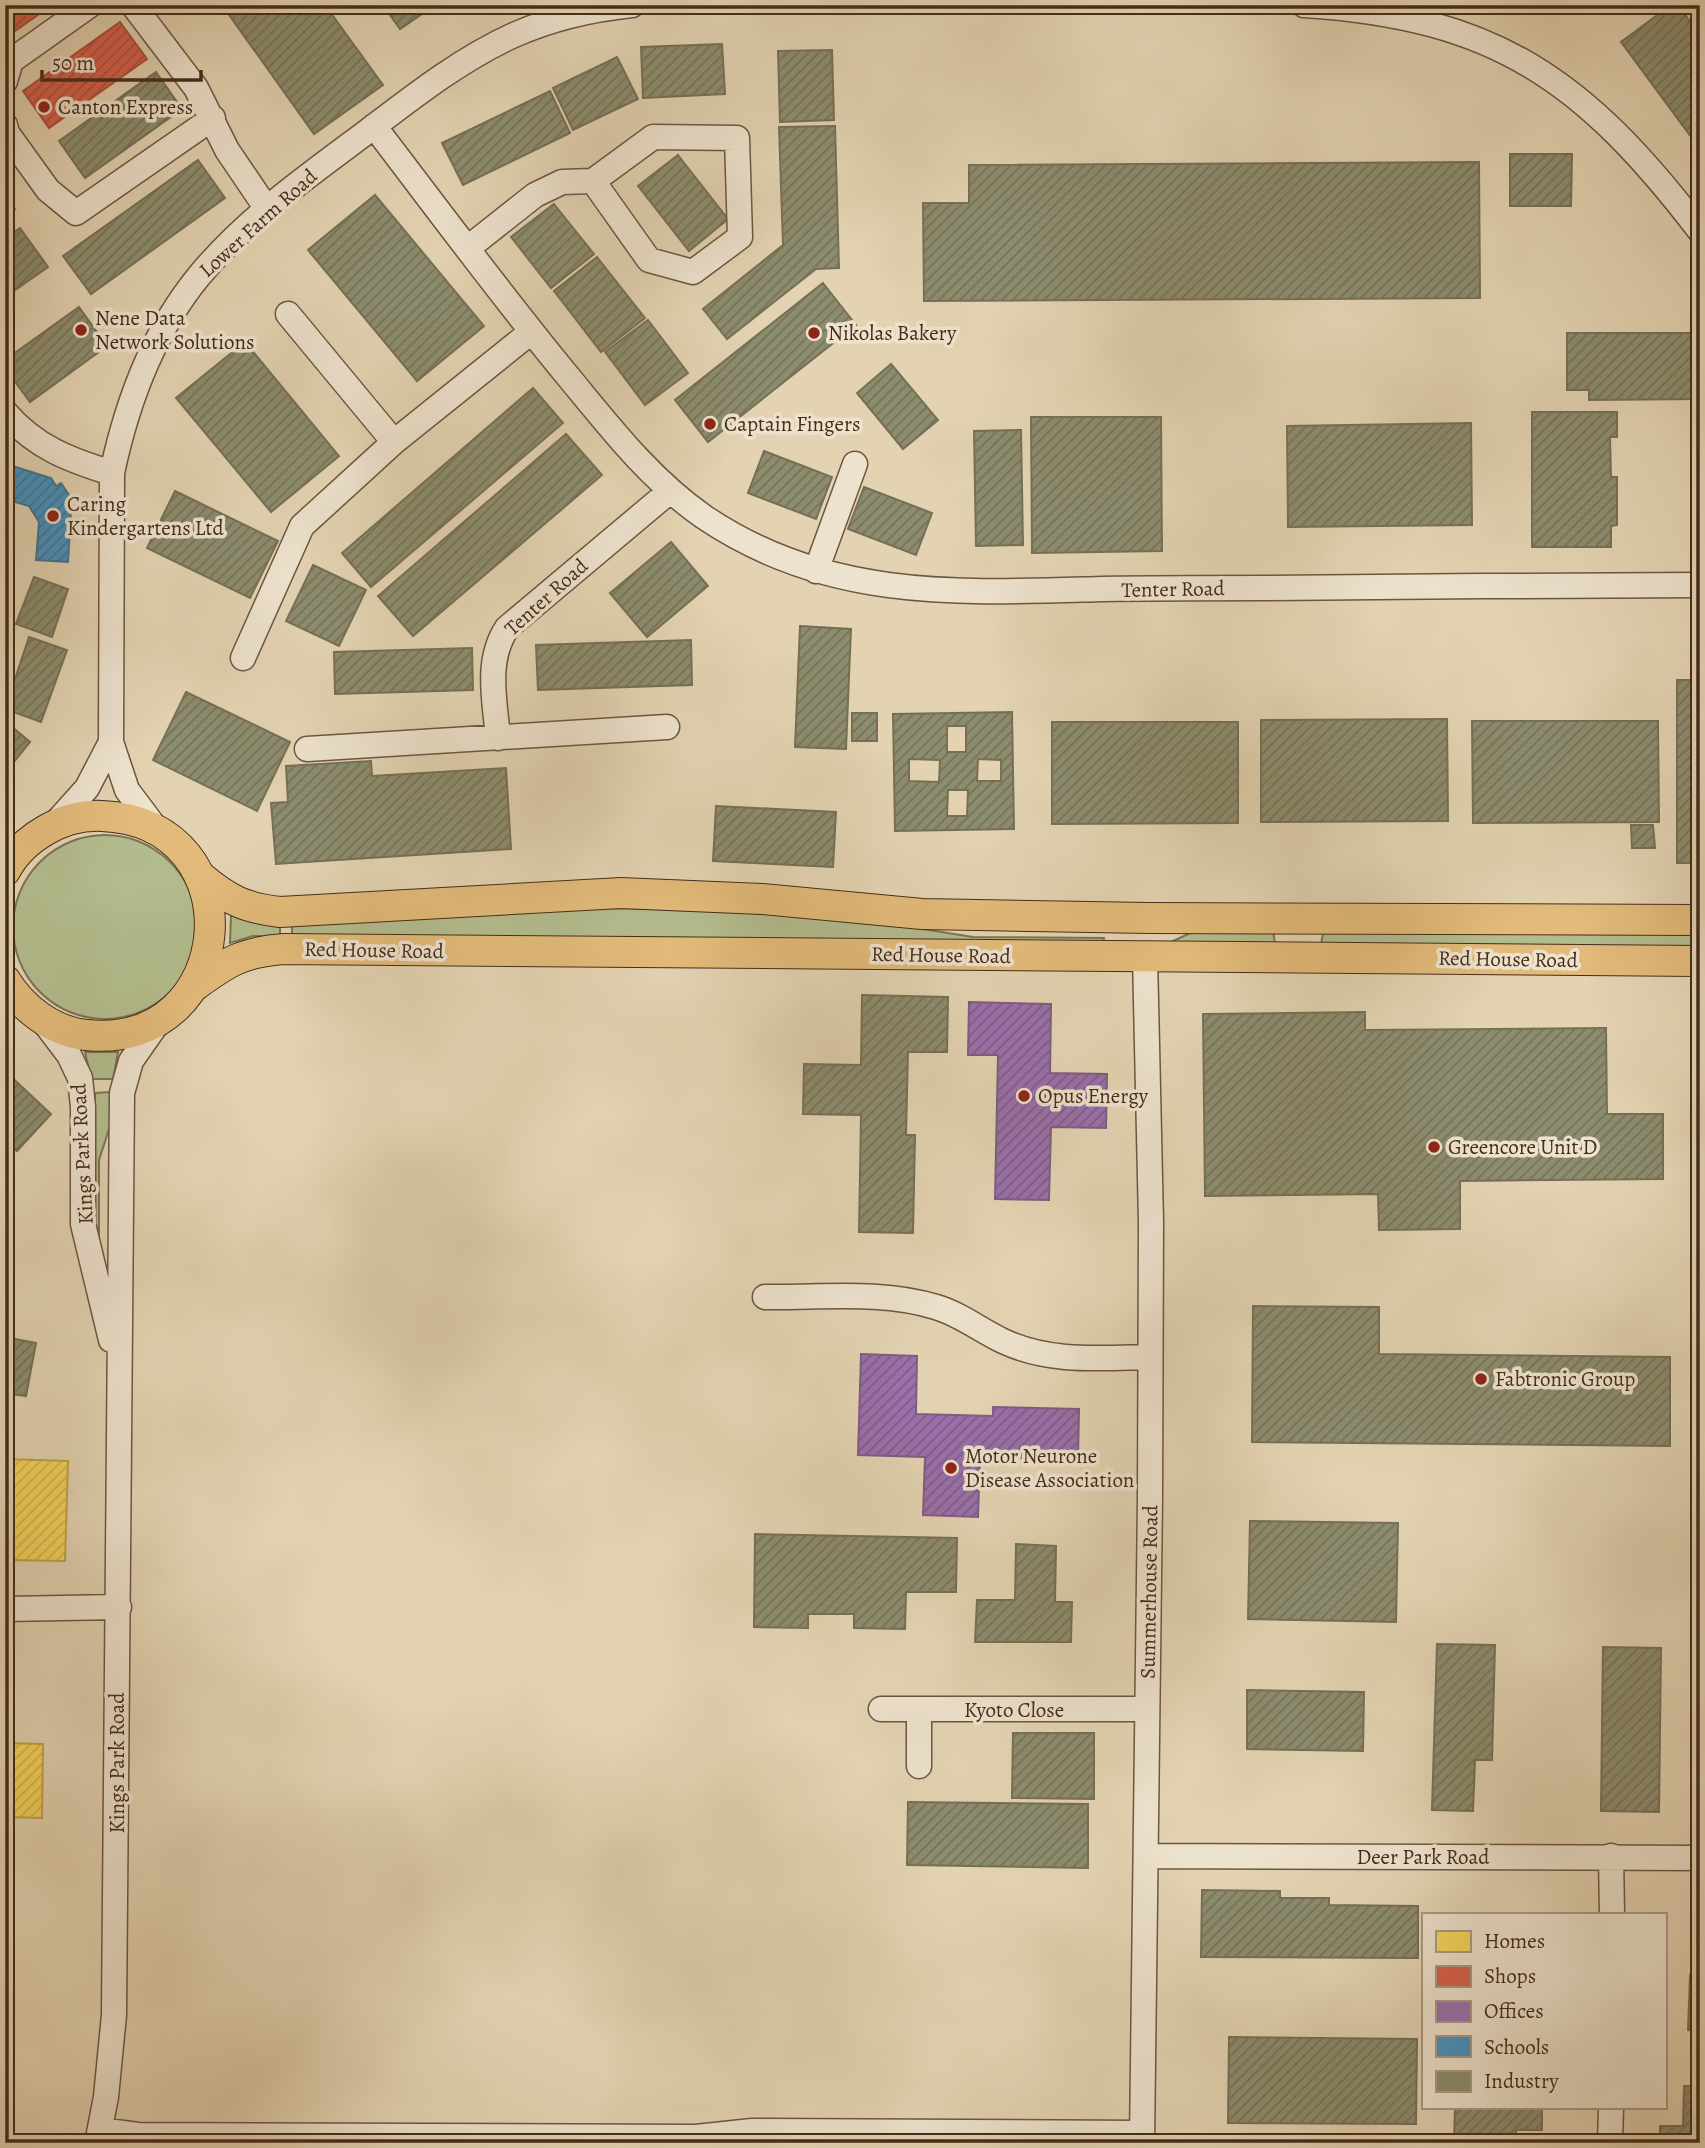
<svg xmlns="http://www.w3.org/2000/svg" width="1705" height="2148" font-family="Alegreya,serif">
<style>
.green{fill:#b3bc8d;stroke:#7c7454;stroke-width:2}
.homes{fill:url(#homes-hatch);stroke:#c1a248;stroke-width:2}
.shops{fill:url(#shops-hatch);stroke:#aa503e;stroke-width:2}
.offices{fill:url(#offices-hatch);stroke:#805c80;stroke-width:2}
.schools{fill:url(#schools-hatch);stroke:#447491;stroke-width:2}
.industry{fill:url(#industry-hatch);stroke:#776f55;stroke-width:2;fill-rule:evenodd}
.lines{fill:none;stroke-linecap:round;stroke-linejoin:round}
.minor-casing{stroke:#6c5641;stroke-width:27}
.major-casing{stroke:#452c1b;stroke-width:32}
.minor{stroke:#ede2cd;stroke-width:24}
.major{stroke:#e2ba79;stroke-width:30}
.poi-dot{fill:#8f2418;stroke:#ede2cd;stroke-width:2.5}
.labels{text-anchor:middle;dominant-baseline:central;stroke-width:7;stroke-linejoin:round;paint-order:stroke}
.poi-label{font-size:21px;fill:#452c1b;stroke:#ede2cd;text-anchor:start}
.street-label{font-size:21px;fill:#452c1b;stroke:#ede2cd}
</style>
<defs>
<pattern id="homes-hatch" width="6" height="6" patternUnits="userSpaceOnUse" patternTransform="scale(1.75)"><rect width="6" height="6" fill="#f6d55c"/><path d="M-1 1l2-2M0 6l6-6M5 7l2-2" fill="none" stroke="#d4b74f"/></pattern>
<pattern id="shops-hatch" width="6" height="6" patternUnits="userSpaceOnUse" patternTransform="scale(1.75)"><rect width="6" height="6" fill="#d6604d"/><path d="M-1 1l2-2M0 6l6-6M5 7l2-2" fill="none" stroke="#af4f3f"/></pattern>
<pattern id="offices-hatch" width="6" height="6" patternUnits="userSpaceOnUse" patternTransform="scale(1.75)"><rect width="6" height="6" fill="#9970ab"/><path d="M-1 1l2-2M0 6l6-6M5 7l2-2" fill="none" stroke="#7f5c8a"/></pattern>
<pattern id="schools-hatch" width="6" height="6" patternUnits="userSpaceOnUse" patternTransform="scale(1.75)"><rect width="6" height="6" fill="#4393c3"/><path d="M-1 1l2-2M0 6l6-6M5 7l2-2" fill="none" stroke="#3a789e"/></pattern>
<pattern id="industry-hatch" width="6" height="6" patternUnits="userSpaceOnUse" patternTransform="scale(1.75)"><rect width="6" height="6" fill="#8c8c6e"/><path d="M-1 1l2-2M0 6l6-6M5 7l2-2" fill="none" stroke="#74735a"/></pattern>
</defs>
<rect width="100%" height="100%" fill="#e3d3b2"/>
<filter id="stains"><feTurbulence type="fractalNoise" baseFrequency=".00286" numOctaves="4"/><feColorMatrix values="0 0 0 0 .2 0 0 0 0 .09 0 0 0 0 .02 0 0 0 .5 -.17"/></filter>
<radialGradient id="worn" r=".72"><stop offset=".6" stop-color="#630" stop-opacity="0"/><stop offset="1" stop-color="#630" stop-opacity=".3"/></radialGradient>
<path class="green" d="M13 927a92 92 0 1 1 184 0a92 92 0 1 1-184 0Z
M575 908 691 909 872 921 973 937 1104 938 1103 943 292 936V923Z
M231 915 280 923V936H253L230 943Z
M1199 929 1273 930 1275 944 1171 942Z
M1323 933H1700V949L1321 945Z
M85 1052H118L113 1079H91Z
M111 1092 110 1126 99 1160V1236H95V1093Z"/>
<path class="homes" d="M5 1459 68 1461 65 1561 5 1560Z
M5 1743 43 1744 42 1818 5 1817Z"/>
<path class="shops" d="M5 5H52L5 38Z
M120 22 147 59 49 128 23 91Z"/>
<path class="offices" d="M969 1002 1051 1004 1050 1073 1107 1074 1106 1128 1051 1127 1049 1200 995 1199 998 1055H968Z
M861 1354 917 1356 916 1414 993 1416V1407L1079 1409 1078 1459 980 1457 978 1517 923 1515 925 1457 858 1455Z"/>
<path class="schools" d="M6 464 51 478 56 486 61 483 73 501 68 505 71 510 68 562 36 560 39 522 29 506 5 499Z"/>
<path class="industry" d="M222 5H325L383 85 314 134Z
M383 5H435L400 29Z
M1671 5H1678L1700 35V149L1621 42Z
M722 44 725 94 643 98 641 47Z
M832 50 834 120 780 122 778 51Z
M617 57 638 99 573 130 553 88Z
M156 72 182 109 85 178 59 141Z
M550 91 570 133 463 185 442 143Z
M835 126 839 268 816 269 727 339 703 309 783 245 779 127Z
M1510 154H1572L1571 206H1510Z
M678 155 728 219 689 251 638 186Z
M198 160 225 198 91 294 63 256Z
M1479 162 1480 298 924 301 923 203H969V165Z
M5 195 15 209 5 216Z
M375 195 484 326 417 381 308 250Z
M554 204 594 254 551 288 511 237Z
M20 228 48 267 5 297V239Z
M597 257 645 318 601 352 554 291Z
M823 283 856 325 708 442 675 400Z
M79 307 107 346 30 402 5 368V360Z
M648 320 688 373 645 405 605 352Z
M1567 333H1700V399L1589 400V390H1567Z
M245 342 339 456 271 512 176 398Z
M891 364 938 420 903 449 857 393Z
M533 388 563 423 371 587 342 553Z
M1532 412H1617V437H1610L1611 477H1617V525L1611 526V547H1532Z
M1031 417H1161L1162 551 1032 553Z
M1471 423 1472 525 1288 527 1287 426Z
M1021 430 1023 545 976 546 974 431Z
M566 434 602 475 413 636 378 596Z
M764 451 832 477 816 519 748 493Z
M864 487 932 513 916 555 848 529Z
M175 491 278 541 250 598 147 548Z
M671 542 708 586 647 637 610 593Z
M313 565 366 590 339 646 286 621Z
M34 577 68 589 52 637 16 624Z
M1695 623H1700V863H1677V680H1695Z
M800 626 851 629 846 749 795 747Z
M29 637 67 650 41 722 5 709Z
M691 640 692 685 538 690 536 645Z
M472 648 473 690 335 694 334 652Z
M186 692 290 742 257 811 153 760Z
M1012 712 1014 829 895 831 893 714ZM947 726H966V752H947ZM909 759 940 760 939 782 909 781ZM978 759 1001 760V781H977ZM948 790H968L967 816H947Z
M852 713H877V741H852Z
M1447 719 1448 821 1261 822V720Z
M5 721 30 742 5 773Z
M1472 721H1658L1659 822 1473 823Z
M1052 722H1238V823L1052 824Z
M371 761 372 776 506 768 511 849 276 864 271 803 288 802 286 766Z
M716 806 836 812 833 867 713 861Z
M1631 825H1653L1655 848H1632Z
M862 995 948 997 947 1052H908L906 1135H915L913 1233 859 1232 861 1115 803 1114 804 1064 861 1065Z
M1365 1012V1030L1606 1028 1607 1114H1663V1179L1460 1181V1229L1379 1230 1378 1194 1205 1196 1203 1014Z
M5 1071 51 1114 17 1151 5 1140Z
M1253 1306 1379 1307V1354L1670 1357V1446L1252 1442Z
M5 1337 36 1343 26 1396 5 1393Z
M1250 1521 1398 1523 1396 1622 1248 1619Z
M755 1534 957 1538 956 1592H906L905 1629 854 1628V1614H808V1628L754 1627Z
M1016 1544 1056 1546 1055 1602H1072L1071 1642H975L977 1600H1015Z
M1437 1644 1495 1645 1492 1760H1475L1473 1811 1432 1810Z
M1603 1647 1661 1648 1659 1812 1601 1811Z
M1247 1690 1364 1692 1363 1751 1247 1749Z
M1013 1733H1094V1799L1012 1798Z
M908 1802 1088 1804V1868L907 1865Z
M1202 1890 1280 1891V1898H1329V1905L1418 1906V1958L1201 1957Z
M1690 1975H1700V2031L1688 2030Z
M1229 2037 1417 2039 1416 2124 1228 2123Z
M1684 2086H1700V2143H1660V2126H1683Z
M1455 2108H1542V2130H1516V2143L1454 2141Z"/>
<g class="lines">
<g class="minor-casing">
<path id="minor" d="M133 5 196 88 227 150 267 209
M1304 5C1497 17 1585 81 1700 231
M5 81 11 61 90 5
M5 125 7 133 48 190 76 213 213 118
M374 126C439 211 503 298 571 380 612 430 651 480 704 517 828 601 960 593 1103 589 1156 588 1210 588 1263 588 1409 586 1554 586 1700 585
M468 248 535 195 562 182 593 181 653 137 737 138 740 237 693 272 649 260 593 181
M288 314 394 442
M5 412C35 447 69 460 112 473
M816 571 855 464
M243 658 302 526 394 442 531 332
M498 738C495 701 485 661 507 628L670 491
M307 749 667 727
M53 826 87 788 111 742
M157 830 127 790 111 742 112 473C127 402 153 332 199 276 246 219 309 175 368 131 414 96 461 59 514 35 550 19 593 9 632 5
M41 1018 69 1055 80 1078 83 1107V1224L111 1340
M765 1297C820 1298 882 1290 936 1307 960 1314 980 1330 1003 1341 1049 1363 1100 1358 1150 1357
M5 1609 119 1607
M881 1709H1147
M919 1709V1766
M1147 1856 1700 1858
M1611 1856 1612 1915
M100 2130 138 2135 696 2137 752 2131 1142 2133
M97 2143 106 2097 114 2015 122 1093 131 1061 161 1018
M1142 2143 1150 1498 1151 1222 1145 957
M1610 2143 1611 2108"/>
</g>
<g class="major-casing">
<path id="major" d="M5 871C23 837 64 814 102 816 257 822 239 1051 86 1035 52 1031 23 1009 5 980
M201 877C228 900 245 908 280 912L621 893 762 899 922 914 1149 918 1700 920
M193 987C227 962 242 952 284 949L1700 961"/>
</g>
<use href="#minor" class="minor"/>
<use href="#major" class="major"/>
</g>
<g class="poi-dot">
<circle cx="44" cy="107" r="7"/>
<circle cx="81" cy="330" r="7"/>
<circle cx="814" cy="333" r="7"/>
<circle cx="710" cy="424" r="7"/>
<circle cx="53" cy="516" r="7"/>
<circle cx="1024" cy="1096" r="7"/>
<circle cx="1434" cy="1147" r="7"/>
<circle cx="1481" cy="1379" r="7"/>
<circle cx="951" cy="1468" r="7"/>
</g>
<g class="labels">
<g class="poi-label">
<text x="58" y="107">Canton Express</text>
<text x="95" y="318">Nene Data<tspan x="95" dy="24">Network Solutions</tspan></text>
<text x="828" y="333">Nikolas Bakery</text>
<text x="724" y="424">Captain Fingers</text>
<text x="67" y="504">Caring<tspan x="67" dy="24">Kindergartens Ltd</tspan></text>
<text x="1038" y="1096">Opus Energy</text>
<text x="1448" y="1147">Greencore Unit D</text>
<text x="1495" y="1379">Fabtronic Group</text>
<text x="965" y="1456">Motor Neurone<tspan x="965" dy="24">Disease Association</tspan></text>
</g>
<g class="street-label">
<text transform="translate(258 223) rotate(-42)">Lower Farm Road</text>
<text transform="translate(1173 589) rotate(-1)">Tenter Road</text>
<text transform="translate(546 597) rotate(-42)">Tenter Road</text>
<text transform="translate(374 950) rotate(1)">Red House Road</text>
<text transform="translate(941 955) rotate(1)">Red House Road</text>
<text transform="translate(1508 959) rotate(1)">Red House Road</text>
<text transform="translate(82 1154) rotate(-93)">Kings Park Road</text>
<text transform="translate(1149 1592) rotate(-89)">Summerhouse Road</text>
<text x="1014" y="1710">Kyoto Close</text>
<text transform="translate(117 1763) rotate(-90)">Kings Park Road</text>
<text x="1423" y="1857">Deer Park Road</text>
</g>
</g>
<rect width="1705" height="2148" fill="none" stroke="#e3d3b2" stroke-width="28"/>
<rect x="7" y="7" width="1691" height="2134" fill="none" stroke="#452c1b" stroke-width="3.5"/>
<rect x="14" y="14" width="1677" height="2120" fill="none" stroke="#452c1b" stroke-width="2"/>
<rect x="1422" y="1913" width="245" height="196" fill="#ede2cd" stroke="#aa9986" stroke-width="2"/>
<rect x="1436" y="1931" width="35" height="21" fill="#f6d55c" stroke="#aa9986" stroke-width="2"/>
<text x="1484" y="1948" font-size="21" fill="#452c1b">Homes</text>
<rect x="1436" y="1966" width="35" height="21" fill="#d6604d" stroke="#aa9986" stroke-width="2"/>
<text x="1484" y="1983" font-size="21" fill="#452c1b">Shops</text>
<rect x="1436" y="2001" width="35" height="21" fill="#9970ab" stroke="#aa9986" stroke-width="2"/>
<text x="1484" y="2018" font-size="21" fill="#452c1b">Offices</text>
<rect x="1436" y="2036" width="35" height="21" fill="#4393c3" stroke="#aa9986" stroke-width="2"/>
<text x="1484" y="2054" font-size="21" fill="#452c1b">Schools</text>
<rect x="1436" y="2071" width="35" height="21" fill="#8c8c6e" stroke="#aa9986" stroke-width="2"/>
<text x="1484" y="2088" font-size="21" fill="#452c1b">Industry</text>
<path d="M42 70v10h159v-10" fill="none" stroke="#452c1b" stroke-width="3.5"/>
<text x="52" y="70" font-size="21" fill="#452c1b" stroke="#ede2cd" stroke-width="5" paint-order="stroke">50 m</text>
<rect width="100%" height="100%" filter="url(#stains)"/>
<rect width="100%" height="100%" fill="url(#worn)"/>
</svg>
